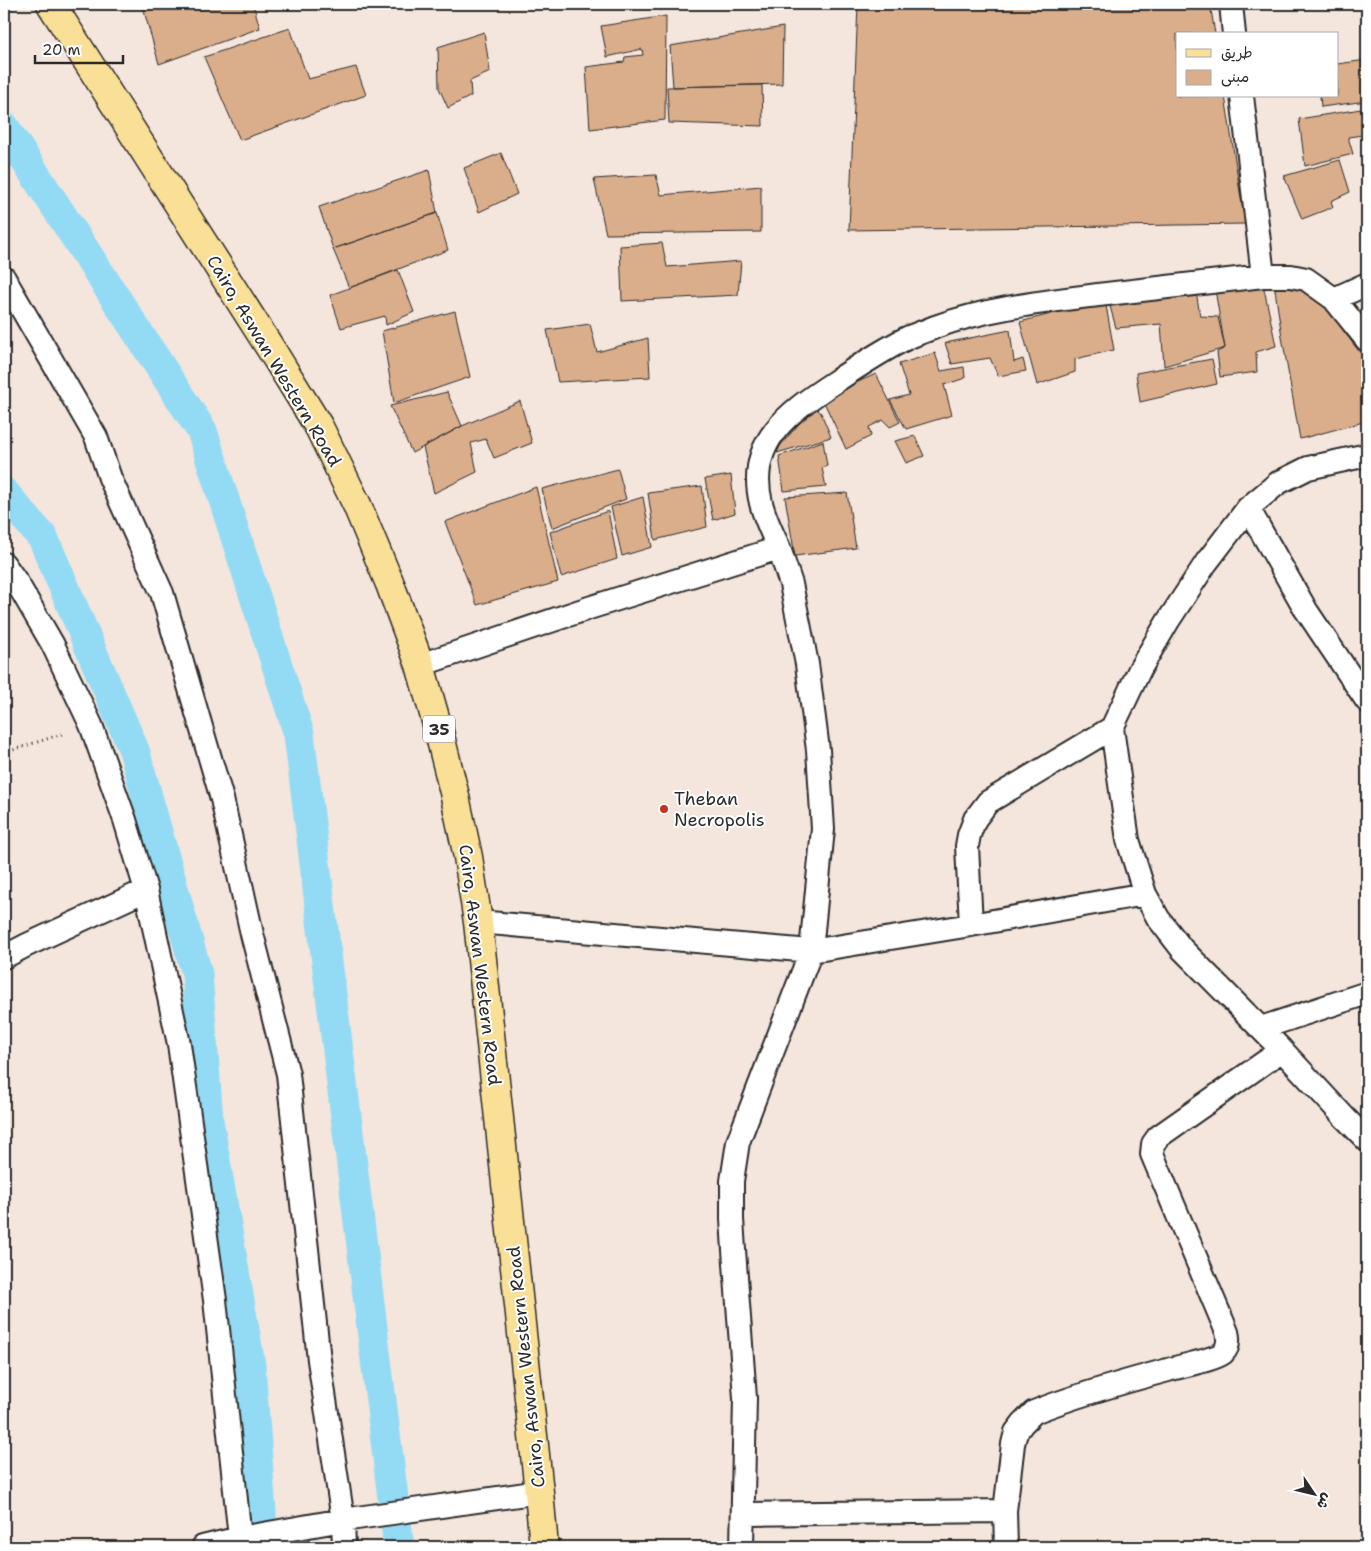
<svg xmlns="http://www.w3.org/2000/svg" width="1371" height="1551" font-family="'Shantell Sans','Playpen Sans Arabic',sans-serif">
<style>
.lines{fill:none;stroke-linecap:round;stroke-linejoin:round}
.canal{stroke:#93dbf5;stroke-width:31}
.building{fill:#daad8b;stroke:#2b2b2b}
.minor-casing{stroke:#2b2b2b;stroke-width:26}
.primary-casing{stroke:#2b2b2b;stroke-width:31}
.path{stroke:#2b2b2b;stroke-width:3;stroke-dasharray:1 4;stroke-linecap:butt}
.minor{stroke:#fff;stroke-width:22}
.primary{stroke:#fadf96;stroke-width:28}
.poi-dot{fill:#c8321e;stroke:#fff;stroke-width:2}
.labels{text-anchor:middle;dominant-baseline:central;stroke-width:4;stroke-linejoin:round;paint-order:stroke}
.shield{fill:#fff;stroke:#6b6b6b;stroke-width:1}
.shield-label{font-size:16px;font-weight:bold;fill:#2b2b2b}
.street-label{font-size:18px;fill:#2b2b2b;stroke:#fff}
.poi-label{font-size:18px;fill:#2b2b2b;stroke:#fff;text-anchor:start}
</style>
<rect width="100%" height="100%" fill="#f4e6dc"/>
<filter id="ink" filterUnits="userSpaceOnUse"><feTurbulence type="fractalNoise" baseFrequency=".02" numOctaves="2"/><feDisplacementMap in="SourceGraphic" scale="10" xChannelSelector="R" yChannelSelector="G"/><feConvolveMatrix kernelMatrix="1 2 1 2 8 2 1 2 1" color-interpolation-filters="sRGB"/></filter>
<g filter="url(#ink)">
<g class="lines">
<path class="canal" d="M4 127 202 431 299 734 399 1547
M4 493 43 538 134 750 197 974 208 1120 250 1365 261 1513V1547"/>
</g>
<path class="building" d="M142 4H253L260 28 159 64Z
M858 4H1210L1215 34H1177V96H1225L1245 224 849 230Z
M666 16 665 120 590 129 586 67 624 62 625 57 643 55 642 49 607 57 601 26Z
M783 27 782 84 673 87 670 46Z
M290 28 308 79 356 67 366 95 240 140 204 57Z
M484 32 490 72 470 81 471 96 448 108 439 88 438 47Z
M1367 60V101L1321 107 1320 96H1337V64Z
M762 85 763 126 669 123 667 87Z
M1367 108V149H1363V135L1348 137 1353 154 1305 166 1299 119Z
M501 153 517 194 479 212 464 168Z
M1340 160 1350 192 1331 201 1333 207 1302 219 1284 176Z
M429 170 437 213 333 249 319 207Z
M656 175 661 195 761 186V232L606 234 594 179Z
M437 213 448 250 349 288 333 249Z
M662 243 667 267 741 261 738 295 622 301 620 246Z
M398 270 414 312 386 325 385 316 341 328 330 295Z
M1262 279 1276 346 1256 352 1257 372 1220 377 1217 352 1225 348 1214 284Z
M1274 283 1312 289 1367 362V421L1300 439 1282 337Z
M1196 291 1200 316 1218 317 1225 348 1164 366 1161 324 1116 328 1108 299Z
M1105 300 1114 350 1075 359V372L1037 385 1020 322Z
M455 311 470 377 394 403 382 331Z
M590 324 597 352 648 338 650 377 558 382 547 330Z
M1010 330 1014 362 1023 359 1026 371 998 376 990 358 952 364 945 343Z
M935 353 941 371 964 367 965 378 944 385 952 415 906 429 890 400 909 395 899 364Z
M1212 359 1217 384 1140 402 1136 373Z
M876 374 900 422 890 427 883 420 869 427 871 436 846 449 822 398Z
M447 392 462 426 412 453 390 406Z
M520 401 532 443 494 458 486 439 471 443 477 472 434 493 423 447 462 426Z
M814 406 821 413 831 437 777 453 780 446Z
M915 436 924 456 906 463 895 441Z
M823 441 827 466 822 468 826 487 784 491 779 456Z
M618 469 626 499 552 528 542 489Z
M731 475 735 513 713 520 705 479Z
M702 486 707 527 655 540 648 493Z
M536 487 558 582 477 605 445 522Z
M847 493 856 548 795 556 785 497Z
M643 497 652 547 622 556 611 507Z
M608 511 617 559 561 577 550 532Z"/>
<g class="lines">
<g class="minor-casing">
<path id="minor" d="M1231 4 1234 34
M1242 96 1263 276
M4 278 96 437 110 478 162 593 222 799 252 934 288 1074 319 1360 343 1520 344 1547
M1334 299 1367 340
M1367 455 1308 468 1278 483 1248 508 1206 563 1168 621 1140 669 1112 728 1128 840 1145 894 1158 918 1182 949 1282 1050 1346 1119 1367 1140
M1248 508 1306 610 1367 701
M4 564 16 581 53 645 91 725 125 820 146 890 179 1044 215 1300 240 1538V1547
M420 665 589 608 779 548C772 533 765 519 761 503 746 442 789 412 833 383 857 367 881 351 907 338 916 334 926 331 935 327 988 308 1042 302 1098 295 1153 289 1208 282 1263 276H1291L1306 279 1334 299 1367 284
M478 922 811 951 971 925 1145 894
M971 925 967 846 969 835 975 819 988 802 1112 728
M4 957 27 945 146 890
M1261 1028 1367 993
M743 1514 1005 1511
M203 1547 240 1538 343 1520 539 1492
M742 1547 745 1398 734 1250 732 1219V1181L738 1142 811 951 823 829 818 750 807 664 791 584 779 548
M1006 1547 1005 1511 1013 1444 1016 1432 1023 1423 1034 1412C1077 1395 1123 1382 1168 1370 1180 1366 1214 1360 1223 1353 1229 1347 1229 1340 1227 1332L1152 1154 1153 1144 1158 1137 1282 1050"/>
</g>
<g class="primary-casing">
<path id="primary" d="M51 4 274 354 319 427 357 505 390 584 420 665 438 728 454 792 468 857 478 922 539 1492 544 1547"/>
</g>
<path class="path" d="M4 753 65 733"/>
<use href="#minor" class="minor"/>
<use href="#primary" class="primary"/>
</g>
</g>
<circle class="poi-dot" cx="664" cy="809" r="5"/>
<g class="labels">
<rect class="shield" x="423" y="715.5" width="32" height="27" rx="4"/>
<g class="shield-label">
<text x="439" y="729">35</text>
</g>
<g class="street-label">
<text transform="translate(274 361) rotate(59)">Cairo, Aswan Western Road</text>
<text transform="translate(480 965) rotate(83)">Cairo, Aswan Western Road</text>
<text transform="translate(526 1367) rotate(-96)">Cairo, Aswan Western Road</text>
</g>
<g class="poi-label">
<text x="674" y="799">Theban<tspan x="674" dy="21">Necropolis</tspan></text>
</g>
</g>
<rect width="1371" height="1551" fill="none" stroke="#fff" stroke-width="20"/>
<rect x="10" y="10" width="1351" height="1531" fill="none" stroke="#2b2b2b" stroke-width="2" filter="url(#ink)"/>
<rect x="1176" y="32" width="162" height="65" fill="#ffffff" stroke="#aaaaaa"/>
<rect x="1186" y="49" width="25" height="8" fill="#fadf96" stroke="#aaaaaa"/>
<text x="1221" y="58" font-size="15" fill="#2b2b2b">طريق</text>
<rect x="1186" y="70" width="25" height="15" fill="#daad8b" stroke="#aaaaaa"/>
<text x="1221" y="82" font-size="15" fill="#2b2b2b">مبنى</text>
<g transform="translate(1314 1494) rotate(125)" stroke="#ffffff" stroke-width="4" paint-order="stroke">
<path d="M0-4L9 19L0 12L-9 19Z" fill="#2b2b2b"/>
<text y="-8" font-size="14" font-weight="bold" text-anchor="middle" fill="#2b2b2b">ش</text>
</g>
<path d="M35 55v8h88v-8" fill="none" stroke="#2b2b2b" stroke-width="2.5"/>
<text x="42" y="55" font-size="15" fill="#2b2b2b" stroke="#ffffff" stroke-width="4" paint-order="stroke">20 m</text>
</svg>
